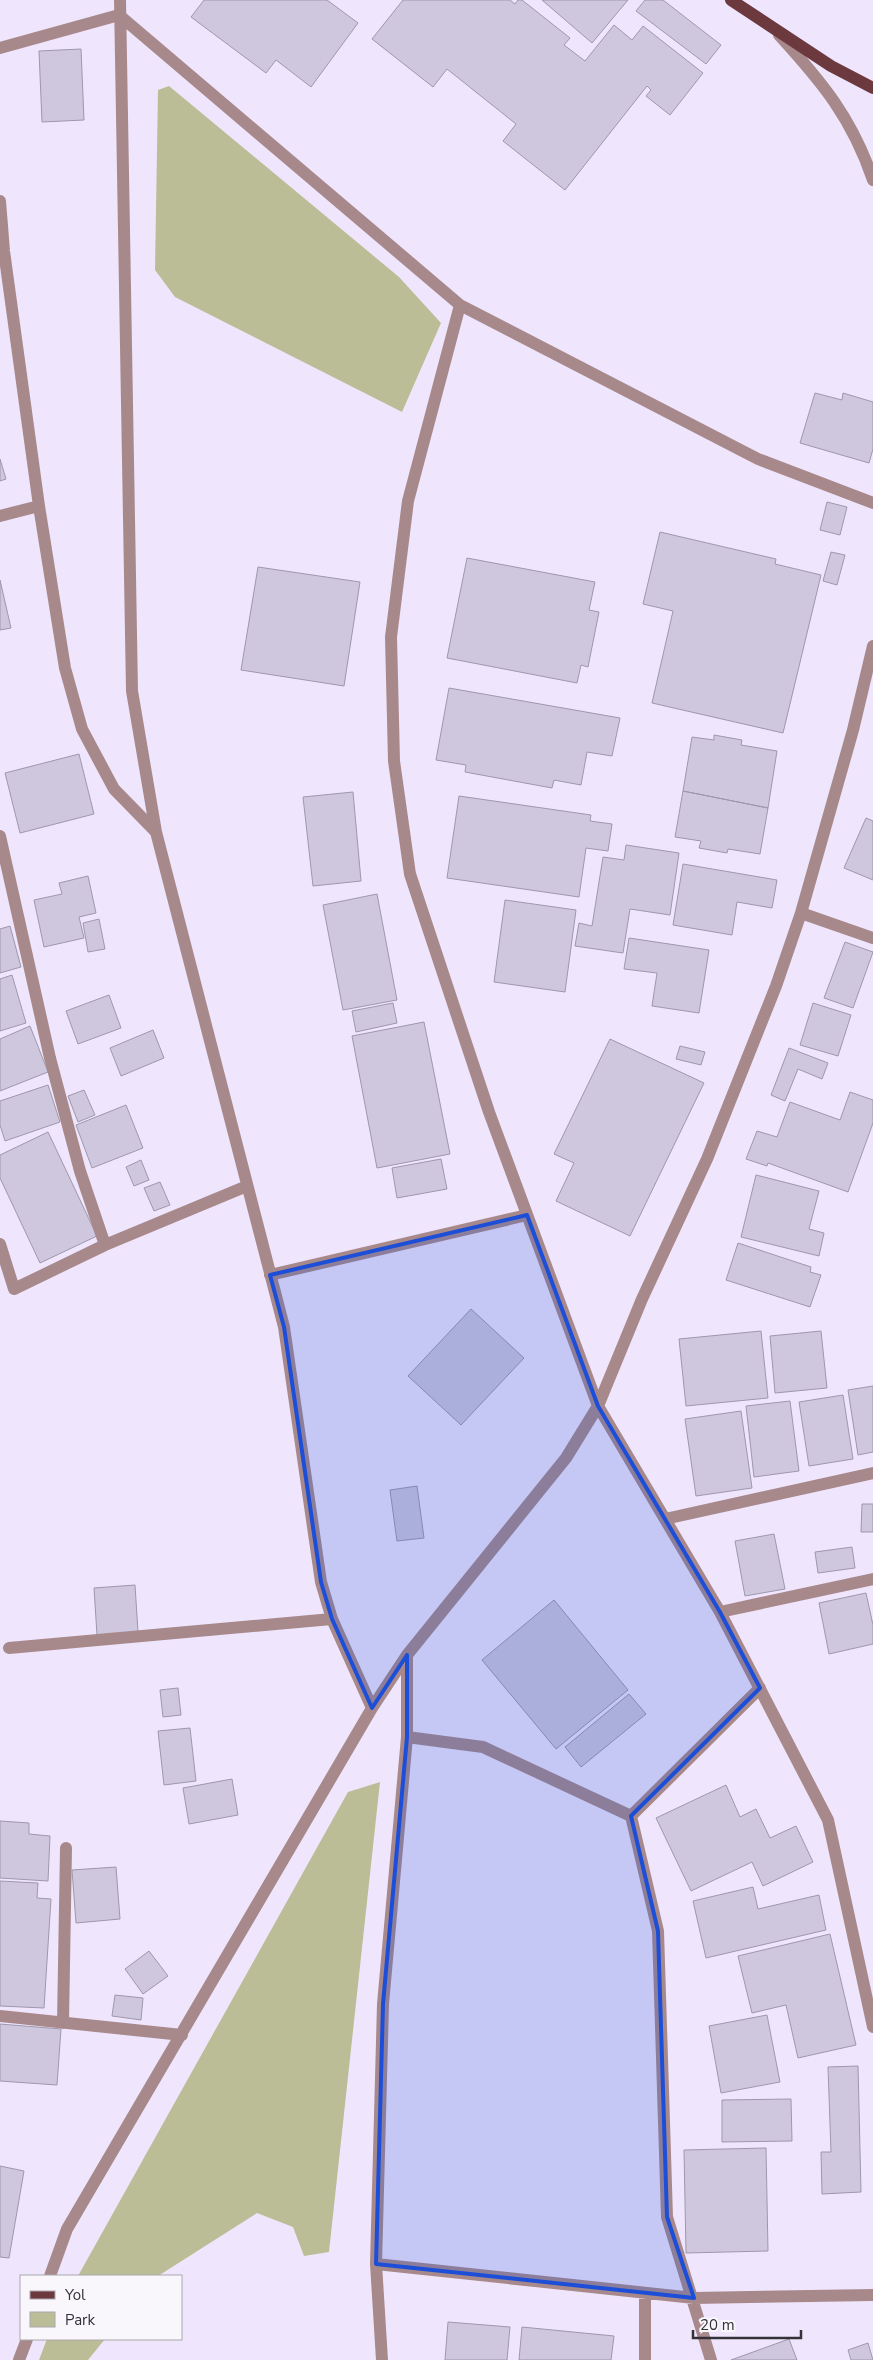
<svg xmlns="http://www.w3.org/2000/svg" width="873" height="2360" font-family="'Nunito Sans',sans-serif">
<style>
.green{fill:#bbbd96}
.building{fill:#cfc7dd;stroke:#9f97ac}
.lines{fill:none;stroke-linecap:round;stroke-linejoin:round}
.minor{stroke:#a8898b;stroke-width:12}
.major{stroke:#6c393f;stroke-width:12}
.marked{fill:#1d4ed8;fill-opacity:0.2;stroke:#1d4ed8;stroke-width:4;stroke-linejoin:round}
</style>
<rect width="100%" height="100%" fill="#efe6fd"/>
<path class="green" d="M169 86 399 277 441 323 402 412 175 297 155 270 158 90Z
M380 1782 329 2252 304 2256 293 2227 257 2213 158 2276H78L348 1792Z
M47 2339H105L88 2360H39Z"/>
<path class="building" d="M204 0H327L358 23 311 87 276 60 266 73 191 17Z
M403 0H510L515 4 518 0H522L570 38 564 45 585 61 614 25 632 40 643 26 703 73 670 115 646 96 651 90 647 86 565 190 503 141 516 124 447 69 433 87 372 39Z
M542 0H628L592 43Z
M645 0H663L721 45 706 64 636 11Z
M81 49 84 120 42 122 39 51Z
M815 393 842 400 843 393 873 402V449L869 463 800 443Z
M0 459 6 479 0 481Z
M827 502 847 507 840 535 820 530Z
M660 532 776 559 775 564 821 575 783 733 652 703 673 611 643 604Z
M831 552 845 555 837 585 823 581Z
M467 558 595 582 589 610 599 612 588 667 581 665 577 683 447 658Z
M258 567 360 582 344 686 241 670Z
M0 580 11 628 0 630Z
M449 688 620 718 612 756 587 752 581 785 554 780 552 788 465 772 466 765 436 760Z
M714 735 742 740 741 745 777 751 768 808 683 791 692 737 714 740Z
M79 754 94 814 20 833 5 773Z
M683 791 768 808 760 854 728 849 727 853 699 848 701 841 675 837Z
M353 792 361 881 313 886 303 797Z
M459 796 591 815 590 821 612 824 608 851 586 848 579 897 447 878Z
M866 818 873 821V880L844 868Z
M626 845 679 853 670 915 630 909 623 953 575 946 579 923 592 926 603 857 624 860Z
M683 864 777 880 772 908 737 902 732 935 673 925Z
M88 876 96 913 79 917 84 938 44 947 34 900 62 894 59 883Z
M377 894 397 1000 343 1010 323 905Z
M505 900 576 910 565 992 494 982Z
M99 919 105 949 88 952 83 923Z
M10 926 21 967 0 973V929Z
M629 938 709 950 699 1013 652 1006 657 973 624 969Z
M845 942 873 952 853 1008 824 998Z
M12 975 26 1023 0 1031V979Z
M109 995 121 1028 78 1044 66 1011Z
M393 1003 397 1023 356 1032 352 1011Z
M813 1003 851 1015 838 1056 800 1045Z
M424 1022 450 1154 377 1168 352 1036Z
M30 1026 48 1072 0 1091V1039Z
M153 1030 164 1058 121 1076 110 1048Z
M610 1039 704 1083 630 1236 556 1201 574 1163 554 1154Z
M680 1046 705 1052 701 1065 676 1059Z
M789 1048 828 1063 822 1079 798 1069 785 1101 771 1095Z
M48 1085 60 1122 5 1141 0 1125V1101Z
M84 1090 95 1115 78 1122 68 1096Z
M850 1092 873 1100V1123L848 1192 768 1163 767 1166 746 1159 757 1131 777 1137 790 1102 840 1120Z
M126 1105 143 1148 92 1168 76 1125Z
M48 1132 97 1236 40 1263 0 1178V1155Z
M441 1159 447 1189 397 1198 392 1168Z
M141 1160 149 1180 134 1186 126 1167Z
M756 1175 819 1191 809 1229 824 1233 819 1256 741 1237Z
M160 1182 170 1205 154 1211 144 1188Z
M738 1243 811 1267 810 1272 821 1275 810 1307 726 1280Z
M471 1309 524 1358 461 1425 408 1376Z
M761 1331 768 1398 686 1406 679 1339Z
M821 1331 827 1388 775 1393 770 1336Z
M873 1386V1452L858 1455 848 1390Z
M843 1395 853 1459 809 1466 799 1402Z
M790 1401 799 1471 754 1477 746 1406Z
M741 1411 752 1488 696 1496 685 1419Z
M417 1486 424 1538 397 1541 390 1490Z
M862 1504H873V1532H861Z
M774 1534 785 1589 745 1596 735 1541Z
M852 1547 855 1568 818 1573 815 1552Z
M135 1585 138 1632 97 1635 94 1588Z
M866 1593 873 1625V1644L829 1654 819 1603Z
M554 1600 628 1690 556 1749 482 1660Z
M178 1688 181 1715 163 1717 160 1690Z
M629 1694 646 1714 581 1767 565 1747Z
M190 1728 196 1781 164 1785 158 1731Z
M232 1779 238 1815 189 1824 183 1788Z
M726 1785 740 1817 756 1809 770 1838 796 1826 813 1862 763 1886 752 1862 691 1891 656 1818Z
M0 1821 29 1823V1834L50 1836 48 1881 0 1878Z
M116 1867 120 1919 76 1923 72 1870Z
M0 1881 38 1883 37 1898 51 1899 44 2008 0 2006Z
M753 1887 758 1909 819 1895 826 1930 706 1958 693 1901Z
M830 1934 856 2045 798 2058 786 2005 752 2013 738 1956Z
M149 1951 168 1976 143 1994 125 1969Z
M115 1995 143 1998 141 2020 112 2016Z
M767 2015 780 2082 721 2093 709 2026Z
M0 2024 61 2029 57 2085 0 2081Z
M858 2066 861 2192 822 2194 821 2152H831L828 2067Z
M791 2099 792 2141 722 2142V2100Z
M766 2148 768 2251 686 2253 684 2150Z
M0 2166 24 2171 9 2258 0 2257Z
M448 2322 510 2327 507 2360H445Z
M522 2327 614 2336 611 2360H519Z
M789 2339 797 2360H731Z
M868 2343 873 2360H851L848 2350Z"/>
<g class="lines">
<path class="minor" d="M120 0 132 691 156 832 284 1327 321 1582 332 1619 372 1708
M779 35C822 82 852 118 873 180
M0 48 119 15 460 305 758 459 873 503
M0 201 4 251 39 506 65 668 82 729 114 789 156 832
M460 305 408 501 391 637 394 761 410 874 489 1112 598 1406 720 1612 828 1820 873 2027
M0 516 39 506
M0 836 50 1058 80 1171 105 1245
M801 913 873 938
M0 1244 14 1289 105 1245 247 1186
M270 1275 527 1215
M665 1519 873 1473
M720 1612 873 1579
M9 1648 332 1619
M407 1737 483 1747 631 1816 658 1931 667 2217 711 2360
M631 1816 760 1688
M0 2016 182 2035
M63 2023 66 1848
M376 2264 694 2298 873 2295
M50 2276 67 2229 372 1708 407 1655 566 1458 598 1406 642 1299 707 1159 776 986 801 913 853 730 873 646
M19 2360 27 2339
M382 2360 376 2264 383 2004 407 1737V1655
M645 2360V2293"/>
<path class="major" d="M731 0 831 66 873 88"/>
</g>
<path class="marked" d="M527 1215 598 1406 720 1612 760 1688 631 1816 658 1931 667 2217 694 2298 376 2264 383 2004 407 1737V1655L372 1708 332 1619 321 1582 284 1327 270 1275Z"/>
<rect x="20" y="2275" width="162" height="65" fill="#f9f7fc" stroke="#aaa8ae"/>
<rect x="30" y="2291" width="25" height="8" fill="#6c393f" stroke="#aaa8ae"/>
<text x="65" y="2300" font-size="15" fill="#343139">Yol</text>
<rect x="30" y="2312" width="25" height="15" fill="#bbbd96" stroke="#aaa8ae"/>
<text x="65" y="2325" font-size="15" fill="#343139">Park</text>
<path d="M693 2330v8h108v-8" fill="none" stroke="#343139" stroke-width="2.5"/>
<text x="700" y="2330" font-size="15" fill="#343139" stroke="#f9f7fc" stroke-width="4" paint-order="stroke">20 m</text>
</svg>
